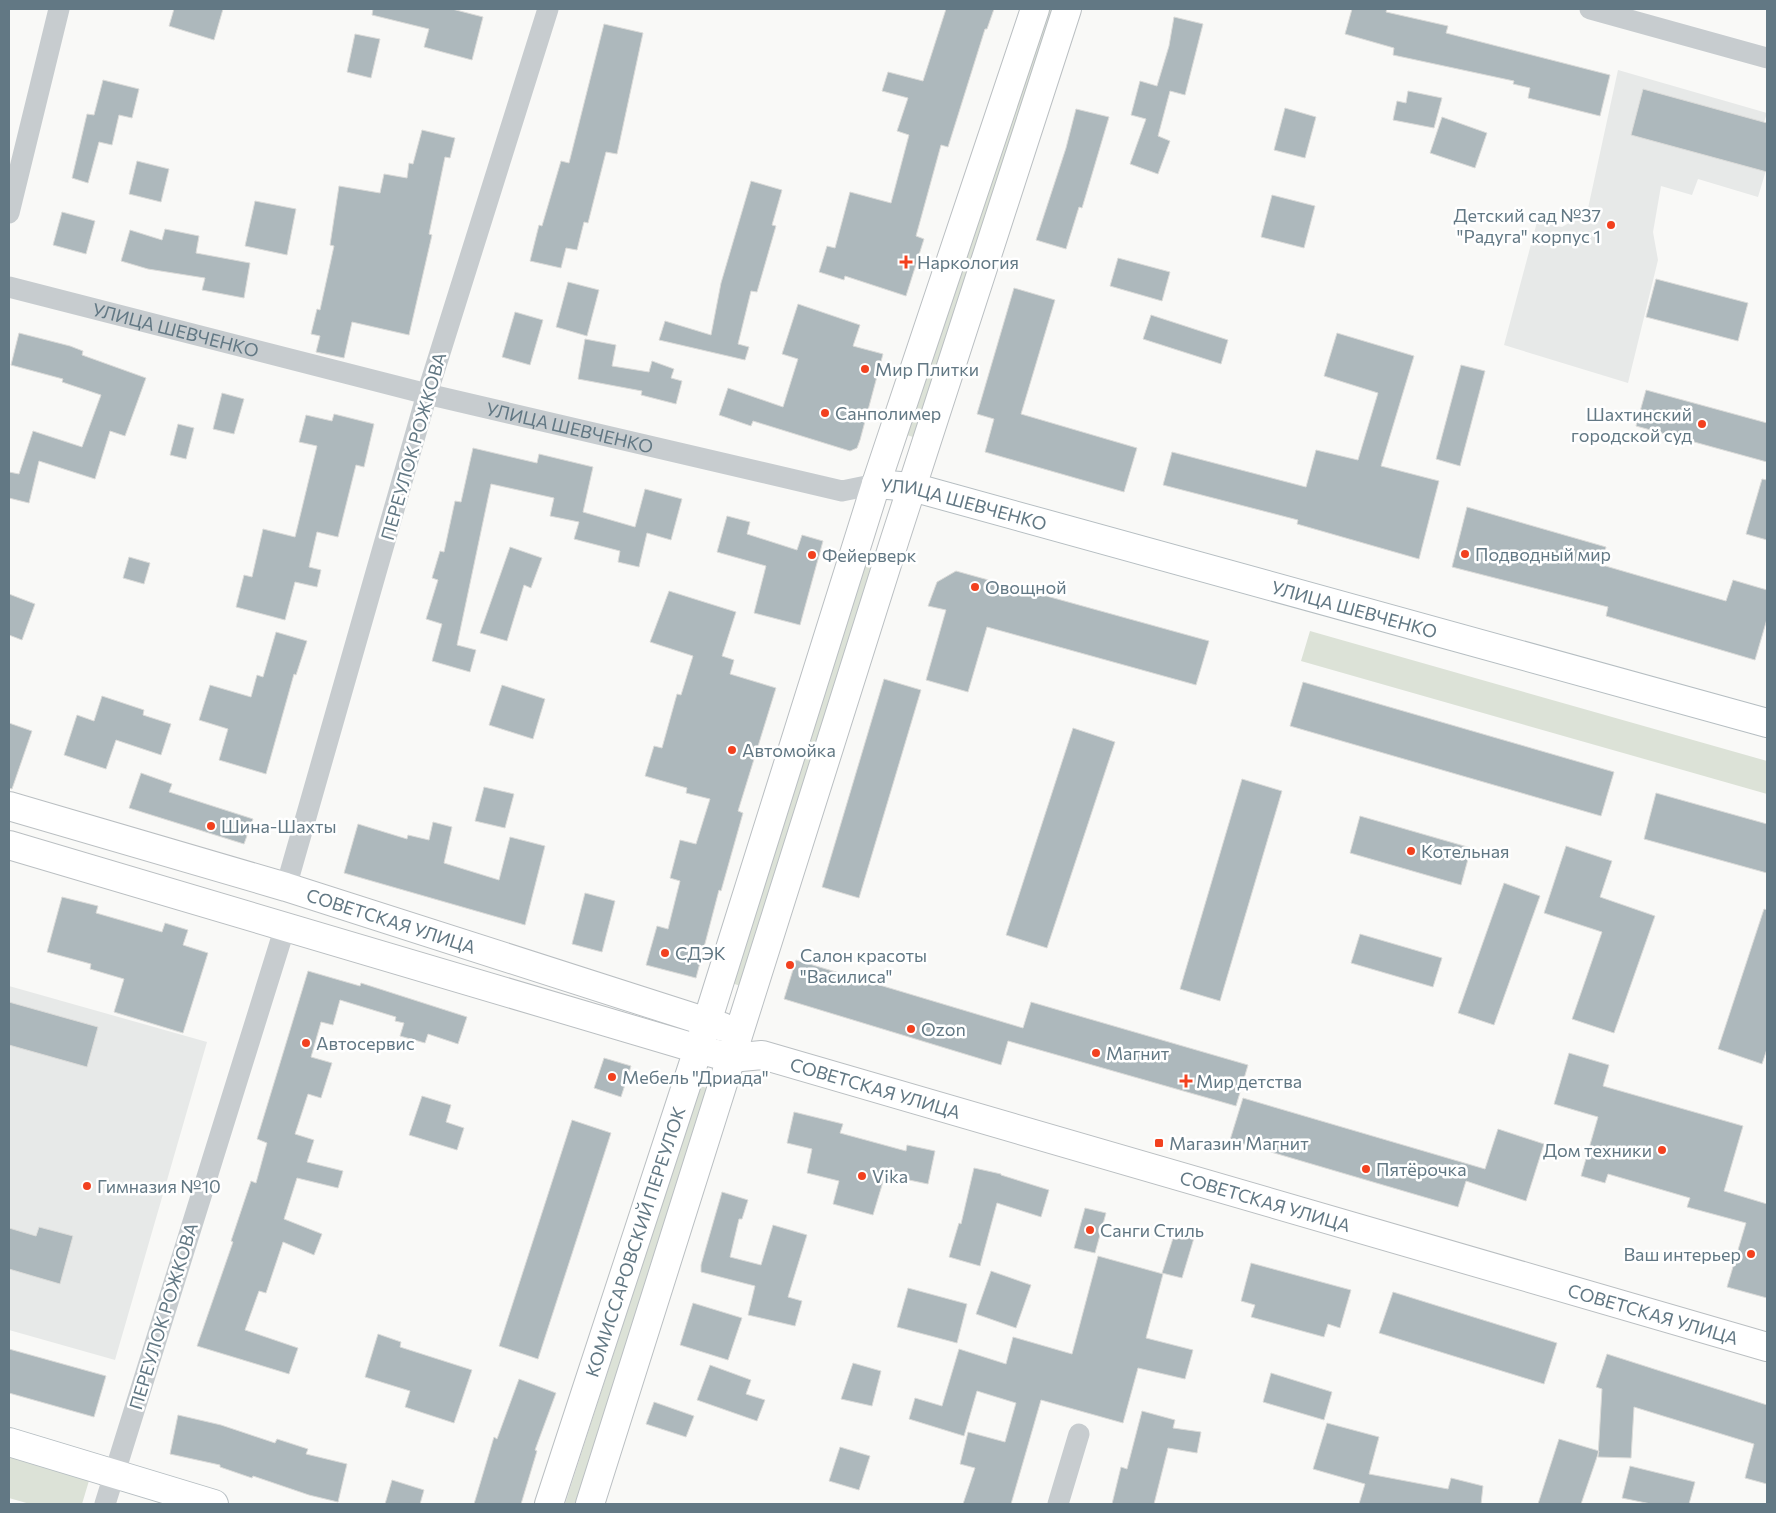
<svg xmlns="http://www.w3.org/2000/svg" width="1776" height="1513" font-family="Commissioner,sans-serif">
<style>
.built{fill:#e7e9e8}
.green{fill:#dce2d7}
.building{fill:#adb8bc;stroke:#dbdbd9}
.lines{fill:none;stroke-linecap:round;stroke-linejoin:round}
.secondary-casing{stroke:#b6bec2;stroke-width:30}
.primary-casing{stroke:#babfc2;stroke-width:30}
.minor{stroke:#c7cccf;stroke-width:21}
.secondary{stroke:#fff;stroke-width:28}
.primary{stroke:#fff;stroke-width:28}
.poi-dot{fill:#f2411f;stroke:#fff;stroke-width:2}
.labels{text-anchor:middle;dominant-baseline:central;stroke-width:5;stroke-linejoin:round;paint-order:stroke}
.poi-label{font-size:18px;fill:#627884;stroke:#fff;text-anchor:start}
.street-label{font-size:18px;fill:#627884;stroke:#fff}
</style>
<rect width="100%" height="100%" fill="#f9f9f7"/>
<path class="built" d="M1618 70 1767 113 1751 162 1767 167 1758 197 1698 179 1692 195 1661 186 1653 232 1658 260 1628 383 1504 345 1537 222 1562 227 1587 213Z
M9 986 207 1042 115 1360 9 1330Z"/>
<path class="green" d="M1046 9H1056L916 438 907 435Z
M866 557 878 561 743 987 732 983Z
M1310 631 1767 761V794L1301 661Z
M700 1086 711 1089 577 1504H565Z
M9 1449 91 1474 82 1504H30L9 1498Z"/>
<path class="building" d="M174 9H223L214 40 169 26Z
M373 9H452L483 17 472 60 424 47 429 29 372 15Z
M946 9H994L987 29H985L948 147 941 145 916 236 924 239 906 296 845 276 844 280 819 272 827 246 835 248 850 192 891 203 909 135 897 131 908 98 882 91 888 72 923 81Z
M1352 9H1387L1386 12 1448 26 1446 33 1610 75 1600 116 1528 98 1530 88 1513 84 1514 81 1393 55 1394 48 1345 34Z
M1174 17 1203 24 1185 95 1170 91 1158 136 1170 141 1158 174 1130 164 1146 119 1131 115 1140 81 1157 86 1169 46Z
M604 24 643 33 617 154 606 152 588 223 584 222 577 250 566 248 561 268 530 261 539 225 542 226 561 161 569 163Z
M355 34 380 39 371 78 347 72Z
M103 80 139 89 132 118 119 115 112 145 99 142 88 183 72 178 87 114 94 115Z
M1643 89 1767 123V172L1631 135Z
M1408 91 1442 98 1434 128 1393 120 1397 101 1406 103Z
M1285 108 1316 117 1305 158 1274 150Z
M1076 109 1109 117 1082 208 1079 207 1066 249 1036 240 1066 148Z
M1442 117 1487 133 1475 168 1430 153Z
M422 130 455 138 450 158 445 157 429 234 432 235 409 335 352 322 344 358 316 352 320 336 311 334 317 309 320 310 334 246 330 245 339 186 380 193 384 174 407 178 409 163 413 164Z
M137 161 169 169 161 202 129 194Z
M751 181 782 190 772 225 776 226 757 292 751 291 738 344 749 347 745 360 659 340 665 321 711 335 721 283Z
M1272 195 1315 206 1304 248 1261 237Z
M255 201 296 209 287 255 245 246Z
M62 212 95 221 86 254 53 245Z
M165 229 199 236 196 253 250 263 244 298 202 290 205 278 148 269 121 261 130 230 162 240Z
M1118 258 1170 272 1162 301 1110 286Z
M1656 279 1748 303 1738 341 1646 317Z
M568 282 599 290 587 336 556 327Z
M1014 288 1055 300 1021 414 1137 448 1124 492 985 452 994 419 977 414Z
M798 304 860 325 853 346 883 354 860 440 857 448 850 451 753 421 751 426 719 415 728 388 783 407 798 359 782 354Z
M515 312 543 320 530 365 502 357Z
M1151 315 1228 340 1221 364 1143 339Z
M19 333 70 346 83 351 82 355 146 378 125 436 110 431 95 479 39 461 29 503 9 498V472L19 474 33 431 82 447 101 395 62 382 63 379 11 365Z
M1337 333 1414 356 1381 466 1439 481 1419 559 1297 524 1298 520 1163 485 1172 452 1306 487 1316 450 1358 460 1378 393 1324 376Z
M585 339 616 345 612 366 649 372 652 361 674 369 671 378 682 381 676 404 641 395 642 391 578 379Z
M1461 365 1485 371 1460 466 1436 459Z
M1646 390 1767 423V462L1636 426Z
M222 393 244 399 234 434 213 429Z
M334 414 374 424 364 467 356 465 338 537 317 532 309 567 321 570 317 587 295 582 285 620 236 607 244 575 252 577 263 529 295 537 317 446 299 442 306 415 332 421Z
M178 424 194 428 186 459 170 455Z
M473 448 537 463 539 454 593 467 583 512 635 527 645 489 682 499 671 540 647 533 639 567 618 562 620 551 574 539 579 522 550 516 554 498 491 484 457 645 476 650 470 672 432 661 442 624 426 619 438 580 432 578 440 551 444 552 455 501 461 502Z
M1762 479 1767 480V540L1746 534Z
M1467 507 1606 547 1602 565 1726 601 1733 580 1767 590V619L1755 660 1606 616 1608 607 1452 567Z
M727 516 750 522 747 534 797 550 802 535 823 541 800 625 754 613 766 566 717 552Z
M510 547 542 558 531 588 524 585 507 641 480 633Z
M129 557 150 563 144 584 123 578Z
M956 571 1209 641 1196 685 987 627 968 692 926 680 946 610 928 606 937 582Z
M669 591 736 612 722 656 734 660 730 674 776 688 738 811 743 813 721 891 719 890 696 978 646 965 657 926 668 929 680 881 670 878 680 840 696 844 710 799 686 793 687 788 645 776 654 746 662 748 677 694 681 695 693 656 650 642Z
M9 594 35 604 22 640 9 635Z
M276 632 307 641 296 675 294 674 266 774 219 760 228 729 199 720 210 685 251 697 257 675 263 677Z
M884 679 921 690 859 898 822 887Z
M1303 682 1614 772 1601 816 1290 726Z
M502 685 545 699 533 739 489 725Z
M102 696 144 710 143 715 171 724 161 755 116 740 106 769 64 755 77 715 94 721Z
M9 723 32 731 12 789 9 788Z
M1073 728 1115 742 1047 948 1006 935Z
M141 773 172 784 169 792 253 819 244 844 129 808Z
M1242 779 1282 791 1220 1001 1180 989Z
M484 787 514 794 505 828 475 821Z
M1656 793 1767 824V873L1644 839Z
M1360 816 1471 848 1461 885 1350 853Z
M433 822 452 827 444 863 499 880 510 837 545 846 525 925 344 873 358 824 407 839 408 835 429 840Z
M1566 846 1612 861 1600 897 1655 916 1614 1033 1572 1019 1602 932 1544 913Z
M1504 883 1540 896 1494 1025 1458 1013Z
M585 893 615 901 602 952 572 944Z
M62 897 98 906 96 913 162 932 165 923 188 930 183 945 208 953 183 1033 114 1012 124 979 90 969 91 964 47 952Z
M1764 909 1767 910V1049L1762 1064 1718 1049Z
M1360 934 1442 958 1433 987 1351 963Z
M796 960 1023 1028 1031 1002 1248 1065 1236 1106 1008 1041 1001 1065 784 999Z
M308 971 360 986 361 983 467 1017 458 1044 428 1034 425 1043 400 1036 404 1023 395 1021 396 1017 340 1000 333 1025 321 1022 311 1057 332 1063 321 1098 308 1094 295 1134 314 1140 307 1162 343 1171 338 1188 297 1178 284 1219 322 1234 314 1255 283 1242 266 1293 259 1291 245 1330 298 1348 289 1374 197 1346 233 1242 231 1241 251 1181 256 1183 267 1143 257 1139Z
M9 1002 98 1027 87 1067 9 1045Z
M1569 1053 1609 1065 1603 1086 1743 1126 1724 1191 1767 1204V1298L1727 1287 1746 1223 1687 1207 1690 1198 1608 1174 1605 1183 1581 1176 1598 1117 1554 1104Z
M604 1058 631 1066 621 1097 594 1088Z
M422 1096 451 1105 446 1122 464 1128 457 1150 409 1135Z
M1243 1098 1485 1169 1498 1129 1544 1144 1526 1201 1466 1181 1458 1207 1230 1140Z
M794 1112 843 1124 840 1133 906 1151 907 1145 935 1151 928 1184 885 1175 873 1215 833 1204 839 1181 807 1173 812 1149 787 1143Z
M572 1120 611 1133 538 1359 499 1346Z
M974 1168 1001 1174V1175L1049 1190 1041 1217 997 1203 980 1266 949 1257 959 1223 961 1224Z
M722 1192 748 1200 742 1219H739L730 1257 761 1265 773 1225 807 1235 788 1297 802 1301 795 1326 748 1315 755 1286 701 1272V1265Z
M1085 1208 1106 1213 1095 1253 1074 1248Z
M39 1227 73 1236 60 1284 9 1269V1228L36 1236Z
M1175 1232 1194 1238 1182 1278 1162 1273Z
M1098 1256 1163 1274 1146 1338 1193 1350 1185 1379 1138 1368 1123 1423 1041 1400 1011 1504H963L975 1468 960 1464 968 1432 1005 1442 1016 1403 977 1391 964 1436 909 1419 915 1398 942 1406 959 1349 1006 1364 1013 1337 1072 1354Z
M1251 1263 1351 1290 1340 1328 1328 1324 1324 1337 1251 1317 1255 1305 1241 1301Z
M991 1271 1031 1285 1016 1328 976 1314Z
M908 1288 967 1304 957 1343 897 1327Z
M1393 1292 1557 1343 1544 1384 1379 1333Z
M693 1303 742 1318 728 1360 680 1345Z
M378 1334 401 1342 400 1347 472 1370 454 1423 405 1407 410 1391 365 1377Z
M9 1349 106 1376 94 1417 9 1393Z
M1607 1354 1767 1405V1484L1745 1478 1754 1444 1634 1407 1631 1458 1598 1457 1602 1389 1596 1387Z
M853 1363 881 1371 872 1406 841 1399Z
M710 1365 751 1380 746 1394 765 1400 757 1421 697 1400Z
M1271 1373 1332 1392 1324 1420 1263 1402Z
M519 1379 556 1393 535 1450 537 1451 521 1504H474L494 1437 497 1439Z
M654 1402 694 1416 686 1437 646 1424Z
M1142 1411 1175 1420 1173 1428 1201 1432 1197 1453 1168 1448 1154 1504H1112L1121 1467 1127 1469Z
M178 1415 221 1425 275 1443 277 1439 308 1449 306 1454 347 1464 338 1502 309 1495 253 1476 252 1478 220 1467V1465L170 1454Z
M1327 1423 1379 1437 1369 1474 1448 1489 1451 1478 1483 1486 1481 1504H1359L1365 1484 1313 1469Z
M1559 1439 1599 1451 1581 1504H1538Z
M840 1447 870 1456 859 1490 829 1481Z
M1630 1466 1695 1482 1689 1504H1651L1622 1498Z
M392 1480 424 1490 420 1504H385Z"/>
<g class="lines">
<g class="secondary-casing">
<g id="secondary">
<path id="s2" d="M876 484 912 487 1767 723"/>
<path d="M9 1442 214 1504"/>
</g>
</g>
<g class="primary-casing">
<g id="primary">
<path id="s3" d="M9 806 286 887 723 1027"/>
<path id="s4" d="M9 845 698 1049 731 1058 762 1055 1767 1347"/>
<path id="s5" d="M549 1504 707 1022 876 484 1035 9"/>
<path d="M590 1504 895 539 1067 9"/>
</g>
</g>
<g class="minor">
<path d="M1590 9 1767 58"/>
<path d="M9 213 59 9"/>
<path id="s1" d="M9 287 427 394 842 491 876 484"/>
<path d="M286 887 427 394 548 9"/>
<path d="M105 1504 285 927"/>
<path d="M1058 1504 1079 1434"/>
</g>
<use href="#secondary" class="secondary"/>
<use href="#primary" class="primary"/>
</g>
<g class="poi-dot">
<circle cx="1611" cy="225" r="5"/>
<path d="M903.5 254.5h5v5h5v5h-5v5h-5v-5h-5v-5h5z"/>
<circle cx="865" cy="369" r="5"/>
<circle cx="825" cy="413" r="5"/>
<circle cx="1702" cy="424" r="5"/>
<circle cx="1465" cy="554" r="5"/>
<circle cx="812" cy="555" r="5"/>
<circle cx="975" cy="587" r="5"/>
<circle cx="732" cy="750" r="5"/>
<circle cx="211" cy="826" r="5"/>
<circle cx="1411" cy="851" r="5"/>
<circle cx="665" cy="953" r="5"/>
<circle cx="790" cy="965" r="5"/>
<circle cx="911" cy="1029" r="5"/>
<circle cx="306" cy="1043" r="5"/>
<circle cx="1096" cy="1053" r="5"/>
<circle cx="612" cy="1077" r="5"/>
<path d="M1183.5 1073.5h5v5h5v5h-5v5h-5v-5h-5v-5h5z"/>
<rect x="1154" y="1138" width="10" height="10" rx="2.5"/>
<circle cx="1662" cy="1150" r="5"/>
<circle cx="1366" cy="1169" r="5"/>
<circle cx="862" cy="1176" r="5"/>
<circle cx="87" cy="1186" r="5"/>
<circle cx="1090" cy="1230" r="5"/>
<circle cx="1751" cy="1254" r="5"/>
</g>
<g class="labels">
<g class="poi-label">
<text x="1601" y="215" text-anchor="end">Детский сад №37<tspan x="1601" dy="21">"Радуга" корпус 1</tspan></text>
<text x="917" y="262">Наркология</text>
<text x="875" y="369">Мир Плитки</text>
<text x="835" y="413">Санполимер</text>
<text x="1692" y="414" text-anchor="end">Шахтинский<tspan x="1692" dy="21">городской суд</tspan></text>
<text x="1475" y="554">Подводный мир</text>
<text x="822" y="555">Фейерверк</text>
<text x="985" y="587">Овощной</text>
<text x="742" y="750">Автомойка</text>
<text x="221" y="826">Шина-Шахты</text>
<text x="1421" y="851">Котельная</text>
<text x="675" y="953">СДЭК</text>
<text x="800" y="955">Салон красоты<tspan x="800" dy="21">"Василиса"</tspan></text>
<text x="921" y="1029">Ozon</text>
<text x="316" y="1043">Автосервис</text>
<text x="1106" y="1053">Магнит</text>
<text x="622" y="1077">Мебель "Дриада"</text>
<text x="1196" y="1081">Мир детства</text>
<text x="1169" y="1143">Магазин Магнит</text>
<text x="1652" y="1150" text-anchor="end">Дом техники</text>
<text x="1376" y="1169">Пятёрочка</text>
<text x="872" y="1176">Vika</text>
<text x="97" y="1186">Гимназия №10</text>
<text x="1100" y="1230">Санги Стиль</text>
<text x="1741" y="1254" text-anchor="end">Ваш интерьер</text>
</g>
<g class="street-label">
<text stroke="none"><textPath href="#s1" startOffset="172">УЛИЦА ШЕВЧЕНКО</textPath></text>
<text stroke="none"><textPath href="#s1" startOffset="578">УЛИЦА ШЕВЧЕНКО</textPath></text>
<text transform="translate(413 446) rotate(-74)">ПЕРЕУЛОК РОЖКОВА</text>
<text stroke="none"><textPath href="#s2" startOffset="90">УЛИЦА ШЕВЧЕНКО</textPath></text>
<text stroke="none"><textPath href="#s2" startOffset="495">УЛИЦА ШЕВЧЕНКО</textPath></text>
<text stroke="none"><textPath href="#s3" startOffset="399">СОВЕТСКАЯ УЛИЦА</textPath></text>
<text stroke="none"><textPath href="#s4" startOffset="902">СОВЕТСКАЯ УЛИЦА</textPath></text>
<text stroke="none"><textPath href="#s4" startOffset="1308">СОВЕТСКАЯ УЛИЦА</textPath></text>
<text stroke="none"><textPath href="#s5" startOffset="276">КОМИССАРОВСКИЙ ПЕРЕУЛОК</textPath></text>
<text stroke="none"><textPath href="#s4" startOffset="1712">СОВЕТСКАЯ УЛИЦА</textPath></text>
<text transform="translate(163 1316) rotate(-73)">ПЕРЕУЛОК РОЖКОВА</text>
</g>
</g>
<rect width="1776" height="1513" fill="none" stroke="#627884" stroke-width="20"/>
</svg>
